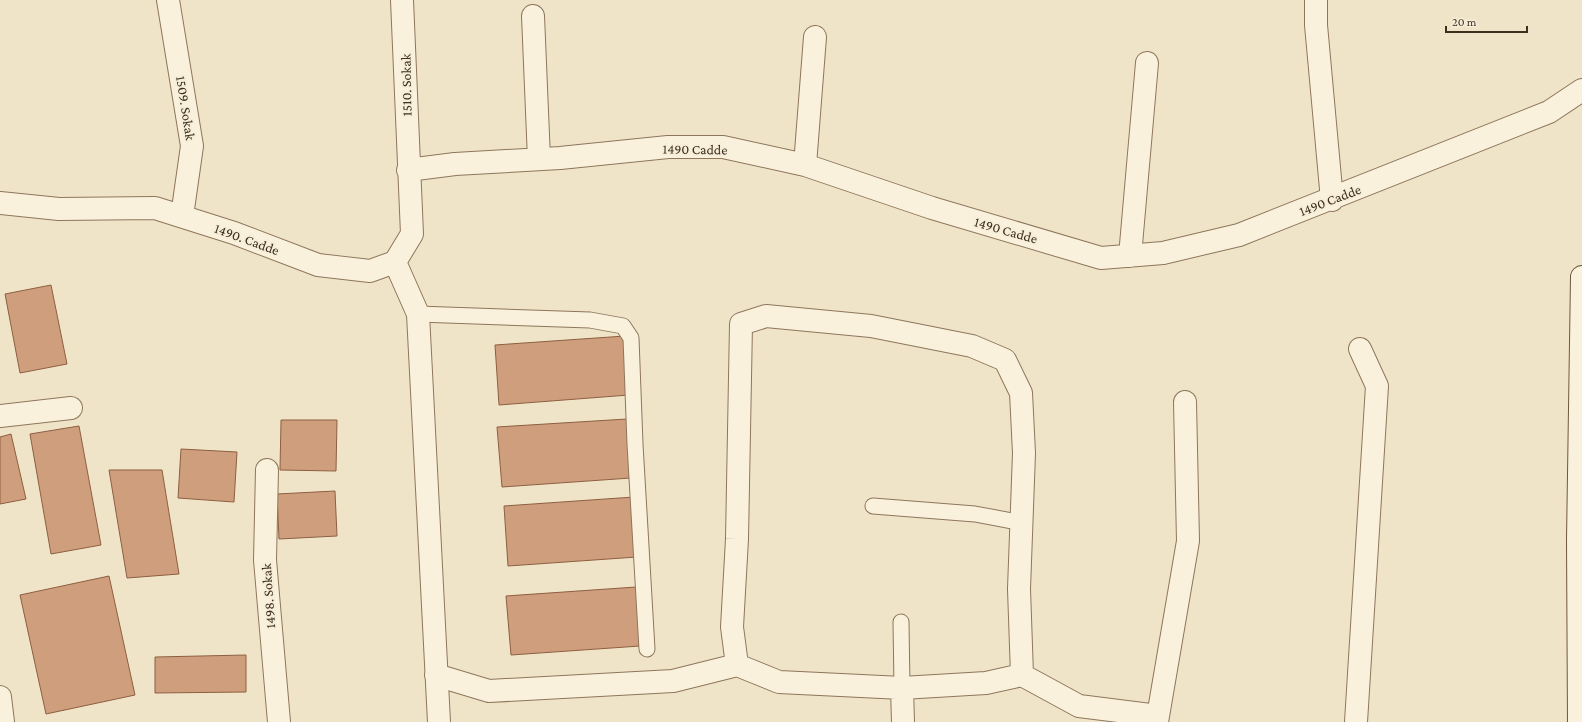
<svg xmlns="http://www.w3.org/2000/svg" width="1582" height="722" font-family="'Crimson Pro',serif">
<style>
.building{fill:#cf9f7d;stroke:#8d5f41}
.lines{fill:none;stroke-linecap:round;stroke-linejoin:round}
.lane-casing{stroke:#8d765c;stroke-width:17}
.street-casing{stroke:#8d765c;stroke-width:24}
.secondary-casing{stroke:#6f573f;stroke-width:24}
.lane{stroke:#faf1dc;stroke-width:15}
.street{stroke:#faf1dc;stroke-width:22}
.secondary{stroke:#faf1dc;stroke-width:22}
.labels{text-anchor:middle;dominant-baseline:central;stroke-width:4;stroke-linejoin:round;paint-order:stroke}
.street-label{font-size:14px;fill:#3d2e20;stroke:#f7eed8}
</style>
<rect width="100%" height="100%" fill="#f0e4c8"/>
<path class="building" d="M51 285 67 364 20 373 5 294Z
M625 336 629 395 499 405 495 345Z
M627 419 631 478 502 487 497 427Z
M281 420H337L336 471 280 470Z
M79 426 101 545 51 554 30 434Z
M11 434 26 499 0 504V437Z
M181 449 237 452 234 502 178 498Z
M109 470H162L179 574 127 578Z
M335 491 337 536 279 539 277 494Z
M634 497 637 557 508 566 504 506Z
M109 576 135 695 46 714 20 595Z
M636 587 640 646 511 655 506 596Z
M246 655V692L155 693V657Z"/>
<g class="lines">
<g class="lane-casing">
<path id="lane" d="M418 314 590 320 623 326 631 338 635 444 647 649
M873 506 975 514 1023 523
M901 622 902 688"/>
</g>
<g class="street-casing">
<path id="street" d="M168 0 192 146 182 216
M1316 0V25L1332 200
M533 16 539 159
M805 165 815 37
M408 170 455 164 560 158 668 147H723L805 165 932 208 1101 258 1163 253 1239 235 1549 112 1582 90
M0 203 59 209 155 208 234 233 318 265 370 271 395 262 412 234 402 0
M1130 256 1147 63
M395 262 418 314 439 722
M0 416 71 408
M267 470 265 560 279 722
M436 675 489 691 673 681 737 665
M1022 675 986 683 902 688 779 682 737 665 732 627 737 539 741 324 766 316 871 326 972 346 1005 360 1021 393 1024 453 1019 589 1022 675 1079 706 1158 716
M902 688 903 722
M0 697 3 722
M1157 722 1188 541 1185 402
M1356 722 1377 386 1360 349"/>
</g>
<g class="secondary-casing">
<path id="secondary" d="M1579 722 1578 540 1582 277"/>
</g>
<use href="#lane" class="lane"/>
<use href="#street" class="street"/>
<use href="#secondary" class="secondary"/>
</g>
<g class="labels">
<g class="street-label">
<text transform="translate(406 85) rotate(-91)">1510. Sokak</text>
<text transform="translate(186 108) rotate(81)">1509. Sokak</text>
<text transform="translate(695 149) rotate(1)">1490 Cadde</text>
<text transform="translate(1330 200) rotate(-21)">1490 Cadde</text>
<text transform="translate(1006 230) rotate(16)">1490 Cadde</text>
<text transform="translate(247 239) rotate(20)">1490. Cadde</text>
<text transform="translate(268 596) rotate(-94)">1498. Sokak</text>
</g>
</g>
<path d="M1446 26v6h81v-6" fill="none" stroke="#3d2e20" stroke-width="2"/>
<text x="1452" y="26" font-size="12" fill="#3d2e20" stroke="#f7eed8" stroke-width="3" paint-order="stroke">20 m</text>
</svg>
